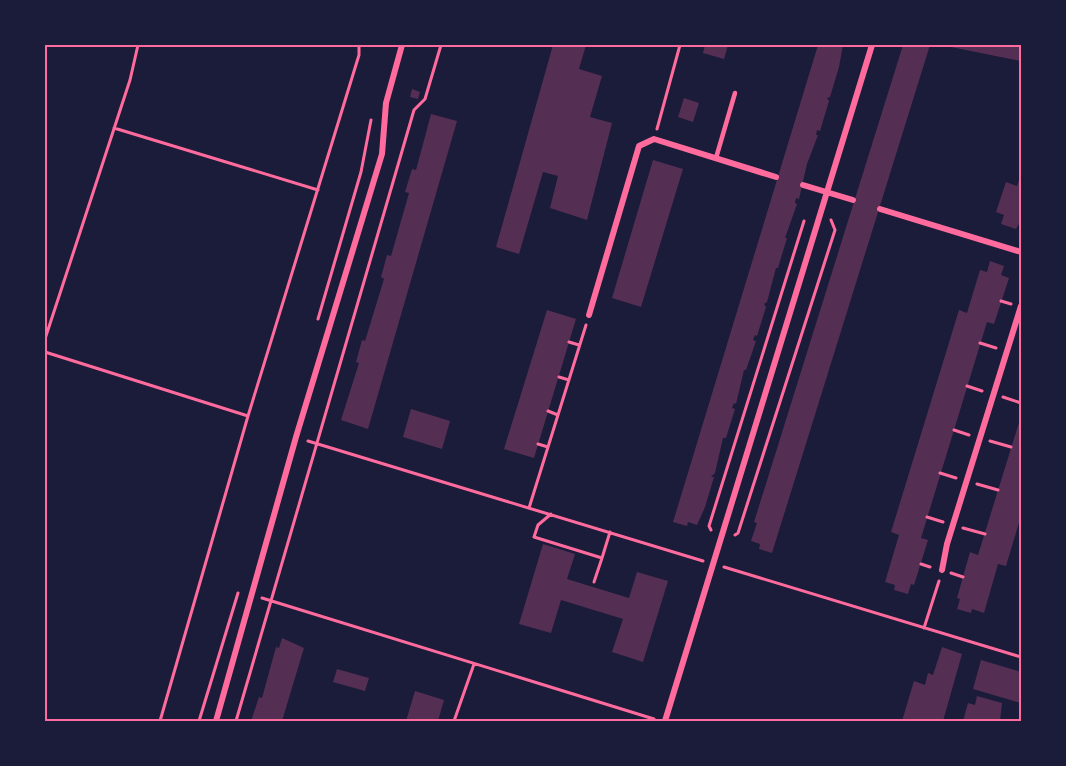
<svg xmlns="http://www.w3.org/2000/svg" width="1066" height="766" font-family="Georgia,serif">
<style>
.building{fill:#542f53}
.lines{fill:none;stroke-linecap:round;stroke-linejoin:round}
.path{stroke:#ff6b9d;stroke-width:3}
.service{stroke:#ff6b9d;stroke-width:4.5}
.minor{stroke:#ff6b9d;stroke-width:6}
.neatline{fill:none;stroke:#ff6b9d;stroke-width:2}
</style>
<rect width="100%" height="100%" fill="#1b1b3a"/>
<path class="building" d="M553 45H586L579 69 602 76 590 117 612 123 587 220 550 208 558 176 543 172 519 254 496 247Z
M705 45H728L724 59 703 53Z
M818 45H843L839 67 830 97 827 98 829 101 820 131 817 130 816 135H818L807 164 799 199 796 198 795 203 797 204 785 238H787L778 268H776L767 302 764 304 766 307 757 336 755 335 753 340 756 341 746 370H744L736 404 734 403 732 408 735 409 726 438H723L715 473 711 477H714L705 507 697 525 688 522 687 526 673 522Z
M903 45H930L772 553 759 549 760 544 751 541 757 523 754 522Z
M946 45H1021V61L946 46Z
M412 89 420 92 418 99 410 97Z
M684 98 699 103 693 122 678 117Z
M431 114 457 121 368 429 341 420 359 363 356 362 362 340 365 341 384 279 381 277 387 255 391 256 409 193 405 192 412 169 416 170Z
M653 160 683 169 641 307 612 298Z
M1021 174V220L1016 229 1001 224 1004 215 996 212 1006 182 1017 186Z
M990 261 1004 266 1001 275 1009 278 994 324 987 322 921 538 928 540 914 585 911 584 908 594 894 590 895 585 885 582 899 535 891 532 959 310 967 313 980 270 987 272Z
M547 310 576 319 534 458 504 449Z
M411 409 450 421 442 449 403 437Z
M1021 416V516L1006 566 998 564 984 613 972 609 971 613 957 609 960 599 957 598 970 552 978 555Z
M543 544 575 554 567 579 629 598 637 572 668 581 643 662 612 652 623 619 561 600 551 633 519 624Z
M282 638 304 648 282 721H251L259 697 262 698 276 647 279 648Z
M942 647 962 654 943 721H902L914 681 925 685 928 673 933 675Z
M981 660 1021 672V703L973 689Z
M337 669 369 678 365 691 333 682Z
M415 691 444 700 438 721H406Z
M977 696 1002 703 1000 721H963L968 703 975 705Z"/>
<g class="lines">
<path class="path" d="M114 128 318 190
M657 129 680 45
M1001 301 1011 304
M318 319 361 172 371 120
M45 339 130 80 138 45
M569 342 579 345
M980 343 996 348
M45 352 248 416
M559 377 569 380
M967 386 982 391
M1003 397 1021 403
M548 411 558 415
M954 430 969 435
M308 441 703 561
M990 441 1011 447
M538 444 548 447
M940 473 956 478
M977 484 998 490
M529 508 586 325
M551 514 538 525 534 537 602 558 610 532
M927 517 943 522
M963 528 985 534
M711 530 709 526 804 221
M735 535 738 533 835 230 831 220
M921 564 930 567
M724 567 1021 657
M951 573 963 577
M594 582 602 558
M262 598 654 719
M924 628 939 581
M160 721 248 416 359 55V45
M199 721 238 593
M236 721 414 110 425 99 441 45
M454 721 474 664"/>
<path class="service" d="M716 158 735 93"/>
<path class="minor" d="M803 185 853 200
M880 209 1021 252
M589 315 639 146 654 139 776 177
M942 570 947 544 1021 306
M216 721 296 437 382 154 386 103 402 45
M665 721 872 45"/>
</g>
<rect width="1066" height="766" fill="none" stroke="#1b1b3a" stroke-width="93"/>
<rect x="46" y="46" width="974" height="674" class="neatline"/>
</svg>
